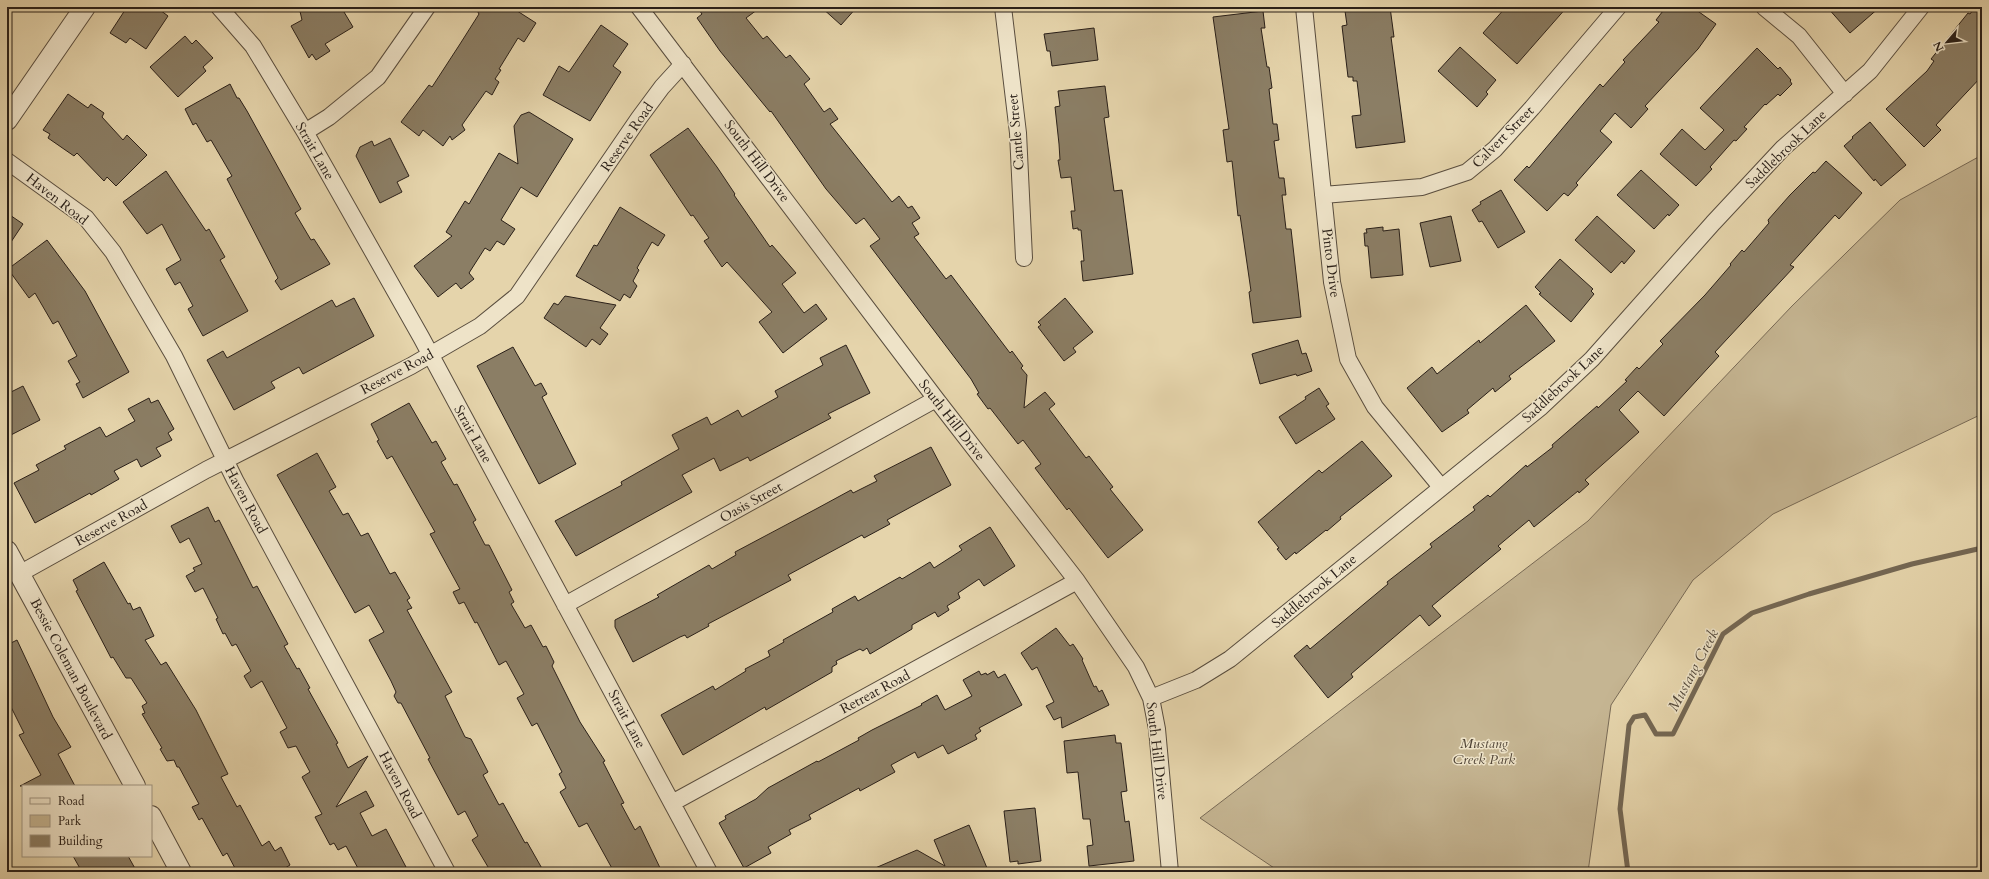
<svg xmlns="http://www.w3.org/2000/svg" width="1989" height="879" font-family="Cardo,serif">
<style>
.green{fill:#c5b592;stroke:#786a56}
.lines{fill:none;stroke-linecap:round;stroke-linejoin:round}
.stream{stroke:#746753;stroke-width:5}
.building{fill:#8b7e65;stroke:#2a2019}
.minor-casing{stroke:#594d3e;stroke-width:18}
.tertiary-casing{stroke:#594d3e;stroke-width:22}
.minor{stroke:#eee3c8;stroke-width:16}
.tertiary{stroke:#eee3c8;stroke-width:20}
.labels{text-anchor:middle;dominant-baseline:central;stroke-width:3;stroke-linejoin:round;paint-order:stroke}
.street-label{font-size:14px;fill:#2a2019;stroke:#eee3c8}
.park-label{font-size:14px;font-style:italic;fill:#514537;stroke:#eee3c8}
.water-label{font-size:15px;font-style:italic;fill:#554a3b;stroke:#eee3c8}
</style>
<rect width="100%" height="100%" fill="#e5d4ab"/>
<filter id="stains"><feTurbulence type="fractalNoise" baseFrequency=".005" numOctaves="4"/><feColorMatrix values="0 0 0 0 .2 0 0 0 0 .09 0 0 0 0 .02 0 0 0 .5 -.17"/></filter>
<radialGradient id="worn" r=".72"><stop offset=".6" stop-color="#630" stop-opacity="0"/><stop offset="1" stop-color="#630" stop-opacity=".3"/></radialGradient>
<path class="green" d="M1982 155V414L1773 514 1693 580 1611 705 1588 872H1280L1200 818 1588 521 1792 306 1900 200Z"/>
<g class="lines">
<path class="stream" d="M1628 872 1620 809 1629 725 1634 717 1645 715 1656 734H1673L1723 634 1752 613 1809 594 1912 564 1982 548"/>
</g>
<path class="building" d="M127 7H156L168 16 146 49 130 38 126 43 110 33Z
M299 7H341L353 27 325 44 330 51 316 60 312 54 309 58 291 26 302 20Z
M475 7H511L536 23 524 42 518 38 499 69 501 70 495 79 499 82 492 95 486 91 462 125 465 130 452 140 450 136 443 146 423 130 419 136 401 122 429 85 432 87 460 44 479 14Z
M697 7H761L746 18 763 39 767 36 786 58 790 55 810 79 804 84 824 112 830 108 838 119 830 124 892 202 899 196 908 208 912 206 920 218 912 223 919 234 914 237 946 279 951 275 1010 353 1012 351 1023 366 1021 368 1027 375 1024 408 1045 392 1055 404 1049 409 1086 458 1089 456 1113 487 1110 489 1143 530 1108 558 1069 508 1067 510 1035 468 1041 464 1023 440 1018 444 990 408 988 409 977 394 979 393 971 379 870 246 880 239 864 218 856 224 826 189 771 111 770 112 720 51 697 18 702 14Z
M821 7H857L841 25Z
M1380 7H1390L1394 37H1391L1405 142 1356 148 1352 116 1361 115 1357 81H1353V77H1348L1342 26 1347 25 1345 11Z
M1506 7H1567L1517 64 1483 33Z
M1666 7H1692L1716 24 1698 49 1645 106 1648 109 1631 128 1615 113 1600 131 1612 142 1576 183 1578 185 1568 196 1564 193 1547 211 1514 180 1527 166 1529 168 1600 84 1603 87 1625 62 1623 60 1659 22 1656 20Z
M1827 7H1880L1850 33Z
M1975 7H1982V76L1936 125 1941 130 1924 147 1886 109 1927 71 1934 61 1931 59 1968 13 1970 14Z
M1263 11 1265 28H1261L1267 67H1269L1272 88 1269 89 1273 124H1277L1279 140 1274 141 1279 178H1284L1286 195H1282L1286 229H1291L1301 317 1253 323 1249 292 1251 291 1240 215 1238 216 1232 161 1227 162 1223 130 1229 129 1213 17Z
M601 25 628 44 613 66 621 72 590 121 543 95 559 66 569 72Z
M1094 28 1098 60 1052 66 1050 51H1047L1044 34Z
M185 36 192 44 196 40 213 58 203 67 206 71 178 97 150 67Z
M1460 47 1496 80 1486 92 1488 94 1477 107 1438 71Z
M1757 48 1778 69 1780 67 1791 80 1790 81 1792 84 1780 96 1778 94 1766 105 1765 104 1744 127 1747 129 1736 141 1734 140 1710 167 1712 169 1696 186 1660 154 1682 129 1705 150 1724 130 1700 108Z
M230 84 237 98H239L247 111 301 209 295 213 311 240 314 239 330 264 281 290 275 281 278 278 227 179 232 176 211 140 207 142 196 123 193 125 185 109Z
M1105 86 1109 117 1104 118 1114 191 1122 190 1133 274 1083 281 1081 261H1084L1081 230H1078V228L1073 229 1071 211H1075L1071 177 1061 178 1058 160H1060L1059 144 1055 107 1060 106 1058 91Z
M68 94 88 108 91 104 104 113 102 117 123 140 127 135 147 155 116 186 107 177 104 181 77 153 74 156 48 138 50 134 43 130Z
M529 112 573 139 537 197 521 187 501 220 515 229 504 245 497 241 490 251 485 248 469 273 474 279 461 289 456 283 438 297 414 266 452 236 446 232 465 201 469 204 499 153 518 164 514 126 521 115Z
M1870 122 1906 165 1881 186 1875 179 1874 181 1844 146 1853 138 1852 137Z
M688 128 717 167 735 194 734 195 770 247 772 245 796 273 782 284 804 313 816 304 827 319 783 353 759 322 772 312 727 262 722 267 704 241 709 238 693 215 691 216 650 155Z
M390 138 409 176 397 182 402 192 380 203 356 156 360 147 372 141 374 146Z
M1826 161 1862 193 1839 219 1835 215 1790 265 1794 267 1715 352 1719 356 1664 416 1638 391 1619 410 1639 432 1585 480 1589 484 1579 493 1578 491 1534 527 1529 520 1498 546 1501 549 1432 606 1441 616 1429 626 1420 615 1351 674 1353 677 1328 698 1294 656 1307 645 1310 649 1388 584 1387 582 1432 547 1430 544 1475 510 1473 507 1488 495 1490 497 1526 465 1527 467 1553 447 1552 445 1597 406 1598 408 1627 381 1625 380 1637 367 1639 369 1663 344 1660 341 1705 295 1731 265 1730 264 1742 250 1744 252 1769 223 1768 220 1790 195 1813 172 1815 173Z
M1641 170 1679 205 1669 216 1668 214 1654 229 1617 195Z
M166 171 206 231 209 229 225 257 220 260 248 311 203 336 188 309 193 306 180 282 175 285 166 269 181 260 162 224 147 234 123 202Z
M1501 190 1525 232 1498 248 1482 221 1479 222 1472 210 1481 204 1480 202Z
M620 207 665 235 658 246 652 242 637 268 639 270 633 281 637 286 630 298 624 294 620 301 576 276 594 245 597 246Z
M7 213 23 224 7 248Z
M1451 216 1461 261 1430 267 1420 223Z
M1597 216 1635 251 1624 264 1622 261 1611 273 1575 240Z
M1383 227V231L1399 229 1403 275 1371 278 1368 246H1365L1364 233H1367L1366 229Z
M47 240 85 291 129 372 83 398 76 384 80 382 68 361 77 356 58 321 53 324 35 293 29 298 8 269Z
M1560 259 1593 289 1591 291 1594 294 1571 322 1539 294 1541 293 1535 287Z
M565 296 616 305 600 328 608 334 600 345 592 339 586 347 544 318 554 303 558 305Z
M354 298 374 336 303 374 299 367 271 382 275 388 234 410 207 360 223 351 227 358 332 300 336 307Z
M1065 298 1093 332 1073 348 1076 352 1064 361 1038 327 1041 325 1038 322Z
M1526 305 1555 341 1509 376 1511 379 1495 392 1493 388 1467 410 1469 413 1442 432 1407 388 1432 367 1437 374 1479 340 1480 343Z
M1298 340 1302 354 1306 353 1312 371 1297 376 1296 374 1260 384 1252 354Z
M846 345 870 393 828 414 831 418 750 461 748 457 720 471 714 458 682 475 692 492 576 556 555 521 622 485 621 482 679 449 672 435 707 417 711 425 738 410 742 417 778 397 775 391 823 365 820 358Z
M513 347 535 386 541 383 547 394 542 397 576 464 539 484 477 366Z
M23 386 40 420 7 437V394Z
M1319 388 1329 404 1326 406 1335 419 1296 444 1279 417 1306 399 1305 397Z
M149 398 151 403 158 400 174 429 168 433 172 440 156 448 161 456 141 467 137 459 114 471 119 479 91 495 90 493 35 523 14 483 39 470 36 465 66 449 64 446 100 427 106 437 135 421 128 409Z
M409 403 432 443 436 441 446 459 441 462 454 485 457 484 476 520 473 522 485 545H489L512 590 509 592 514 602 511 604 525 628 531 625 543 647 546 646 554 662 552 666 580 722 605 761 603 762 624 803 621 804 635 830 640 826 662 872H614L587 823 579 827 560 792 566 788 559 774 562 772 537 723 532 726 517 698 524 694 506 661 499 665 477 622 475 623 464 602 459 604 453 592 460 589 430 534 435 532 392 456 387 459 377 441 379 440 371 424Z
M1362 441 1392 476 1340 517 1341 519 1327 531 1326 530 1296 554 1295 552 1286 560 1277 549 1279 548 1258 522 1319 470 1322 473Z
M931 447 951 485 887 520 890 524 864 538 862 535 788 575 791 580 708 624 709 626 687 638 685 635 680 637 633 662 615 627V620L659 597 657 595 709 565 712 569 736 555 735 552 816 509 851 490 853 493 877 481 874 476Z
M317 453 336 487 329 491 343 515 348 513 361 536 368 533 390 574 395 572 410 598 407 600 412 608 407 610 452 692 445 696 465 737 471 739 488 772 483 775 499 805 503 803 525 843 527 842 544 872H491L472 840 478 836 465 811 458 815 428 759 430 758 401 703H398L394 696 396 692 391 681 369 640 384 632 369 605 355 613 277 475Z
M208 507 215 522 219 520 253 588 257 586 288 644 284 646 297 669 299 668 310 688 308 689 338 743 336 744 348 768 368 756 336 807 366 791 374 806 360 813 372 836 386 829 406 867 396 872H360L346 846 338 850 334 843 330 845 315 817 322 814 302 777 310 772 296 746 288 748 280 732 287 728 262 681 251 688 244 676 251 671 236 644 232 646 225 633 223 634 216 619 218 618 203 588 195 592 186 576 195 571 193 568 202 564 189 538 180 543 171 526Z
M990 527 1015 566 984 586 979 579 958 593 960 598 947 606 949 610 938 617 935 612 912 625V629L870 654 867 648 863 651 860 649 836 661 837 664 832 667V672L766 710 765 707 683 755 661 715 713 686 715 690 746 671 745 669 770 656 768 651 784 642 783 640 833 612 832 609 855 596 858 601 900 577 902 579 930 562 934 568 962 550 959 546Z
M104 562 128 604 130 603 133 610 140 607 154 636 145 640 161 665 166 662 196 710 228 774 221 777 237 807 240 805 262 846 269 841 275 851 281 847 290 865 279 872H237L227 853 223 856 202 818 199 820 192 807 199 804 179 767H177L174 760 167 761 160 749 162 748 142 714 145 713 142 706 147 703 131 678H126L113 657 111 658 76 591 78 590 73 580Z
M1056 628 1070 646 1073 644 1083 659 1082 660 1094 687 1096 686 1099 692 1102 690 1109 705 1062 728 1061 717 1054 720 1046 706 1054 702 1037 667 1032 670 1021 653Z
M17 640 53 717 71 747 58 754 75 786H20L41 775 19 735 24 733 7 699V645Z
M979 671 981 675 986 673 987 675 994 671 998 678 1005 674 1022 705 979 728 981 731 975 735 977 739 948 754 943 745 918 758 915 752 891 765 895 772 860 791 859 788 809 815 811 819 789 830 791 834 768 847 771 853 744 868 719 823 726 819 725 816 756 799 768 788 817 761 818 762 859 740 858 738 872 730 922 705 921 704 937 695 945 710 972 696 963 680Z
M1115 735 1116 743H1121L1127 791 1121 792 1125 822 1129 821 1134 861 1089 866 1087 846 1093 845 1090 819H1083L1078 772 1067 773 1064 741Z
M1035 808 1041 861 1018 864V861L1010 862 1004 811Z
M969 825 987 868 977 872H866L917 850 945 866 934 840Z
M73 856H128L137 872H82Z"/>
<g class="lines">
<g class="minor-casing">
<path id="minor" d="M219 7 253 46 305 132 421 337 709 872
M639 7 936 399 1077 581 1136 667 1151 698 1157 729 1170 872
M1003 7 1018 133 1024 258
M1304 7 1332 282 1348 359 1375 407 1441 487
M1764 7 1799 36 1845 94
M305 132 329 117 378 77 427 7
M7 161 86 218 113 252 174 356 235 480 447 872
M1323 195 1422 187 1467 172 1495 149 1532 108 1618 7
M19 574 206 470 411 366 480 326 517 296 639 118 662 87 683 64
M565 605 936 399
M1151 698 1196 680 1230 659 1541 407 1592 359 1713 223 1783 148 1870 71 1921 7
M672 803 1077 581"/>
</g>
<g class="tertiary-casing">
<path id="tertiary" d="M7 120 85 7
M7 551 135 786
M151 816 181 872"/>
</g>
<use href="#minor" class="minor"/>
<use href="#tertiary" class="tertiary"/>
</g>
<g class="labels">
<g class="street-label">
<text transform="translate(1016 132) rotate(-95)">Cantle Street</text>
<text transform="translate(627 137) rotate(-55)">Reserve Road</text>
<text transform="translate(1503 137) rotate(-45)">Calvert Street</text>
<text transform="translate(1786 149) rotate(-44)">Saddlebrook Lane</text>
<text transform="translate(315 151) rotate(60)">Strait Lane</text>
<text transform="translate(757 161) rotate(53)">South Hill Drive</text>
<text transform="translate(57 199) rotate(38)">Haven Road</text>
<text transform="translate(1331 263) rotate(83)">Pinto Drive</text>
<text transform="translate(397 372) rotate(-28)">Reserve Road</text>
<text transform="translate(1563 384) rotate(-43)">Saddlebrook Lane</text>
<text transform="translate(952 420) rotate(52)">South Hill Drive</text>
<text transform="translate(473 434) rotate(61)">Strait Lane</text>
<text transform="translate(246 500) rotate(62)">Haven Road</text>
<text transform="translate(751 502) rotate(-29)">Oasis Street</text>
<text transform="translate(111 523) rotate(-29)">Reserve Road</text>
<text transform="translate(1314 591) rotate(-40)">Saddlebrook Lane</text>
<text transform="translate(71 669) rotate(62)">Bessie Coleman Boulevard</text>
<text transform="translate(875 692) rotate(-28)">Retreat Road</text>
<text transform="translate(627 719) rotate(62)">Strait Lane</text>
<text transform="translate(1157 751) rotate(83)">South Hill Drive</text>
<text transform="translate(400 785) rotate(62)">Haven Road</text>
</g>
<g class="park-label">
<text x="1484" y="743">Mustang<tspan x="1484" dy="16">Creek Park</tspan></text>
</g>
<g class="water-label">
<text transform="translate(1693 670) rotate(-62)">Mustang Creek</text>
</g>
</g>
<rect width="1989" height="879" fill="none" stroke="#e5d4ab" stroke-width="24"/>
<rect x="8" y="8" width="1973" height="863" fill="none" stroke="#2a2019" stroke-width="2"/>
<rect x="12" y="12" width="1965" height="855" fill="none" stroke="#2a2019"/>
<rect x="22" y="785" width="130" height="72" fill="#eee3c8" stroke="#a09582"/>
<rect x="30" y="798" width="20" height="6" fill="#eee3c8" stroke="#a09582"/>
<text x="58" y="805" font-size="12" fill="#2a2019">Road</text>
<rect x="30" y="815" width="20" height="12" fill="#c5b592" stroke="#a09582"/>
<text x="58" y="825" font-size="12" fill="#2a2019">Park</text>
<rect x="30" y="835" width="20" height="12" fill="#8b7e65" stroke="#a09582"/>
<text x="58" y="845" font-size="12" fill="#2a2019">Building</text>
<g transform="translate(1947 42) rotate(242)" stroke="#eee3c8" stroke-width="3" paint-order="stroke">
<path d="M0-3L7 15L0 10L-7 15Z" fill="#2a2019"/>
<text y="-6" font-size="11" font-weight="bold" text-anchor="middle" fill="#2a2019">N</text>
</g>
<rect width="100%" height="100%" filter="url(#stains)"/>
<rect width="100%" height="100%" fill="url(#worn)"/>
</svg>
